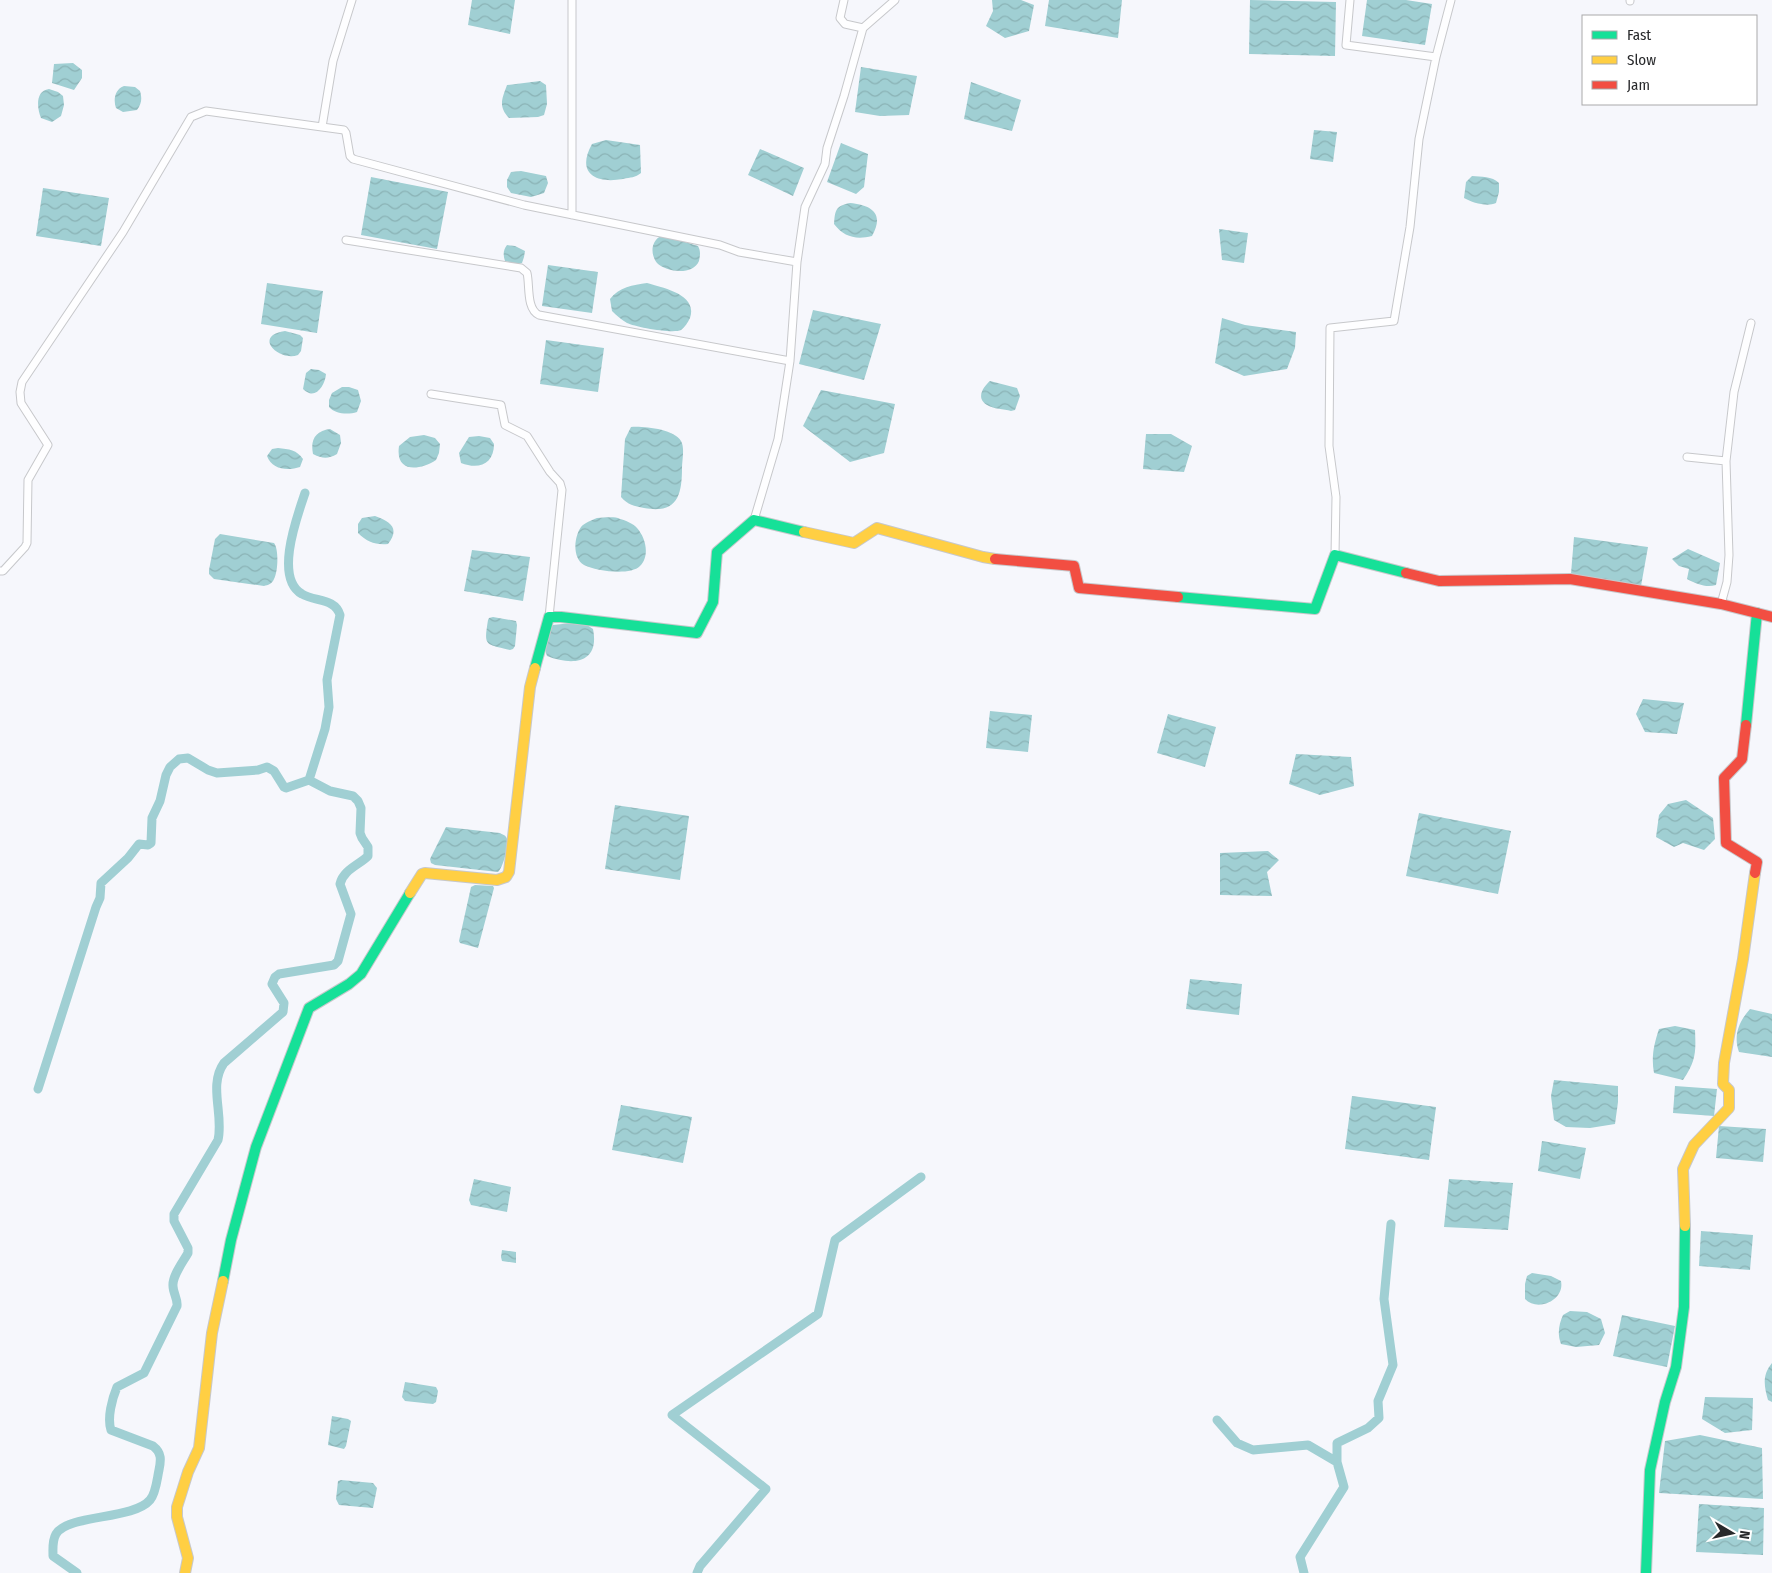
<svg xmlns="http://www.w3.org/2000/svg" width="1772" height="1573" font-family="'Fira Sans Condensed',sans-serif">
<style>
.water{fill:url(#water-waves)}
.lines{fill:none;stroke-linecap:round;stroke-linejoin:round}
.canal{stroke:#a0cfd3;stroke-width:9}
.street-casing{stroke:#c7c8cb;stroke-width:9}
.fast-casing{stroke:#c7c8cb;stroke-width:12}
.slow-casing{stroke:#c7c8cb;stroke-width:12}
.jam-casing{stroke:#c7c8cb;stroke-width:12}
.street{stroke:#fefeff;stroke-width:7}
.fast{stroke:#16e098;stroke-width:10}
.slow{stroke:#ffcf43;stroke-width:10}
.jam{stroke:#f24e42;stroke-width:10}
</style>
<defs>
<pattern id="water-waves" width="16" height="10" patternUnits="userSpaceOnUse" patternTransform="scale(1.25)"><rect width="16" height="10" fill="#a0cfd3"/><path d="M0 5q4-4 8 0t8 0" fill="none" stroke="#8ab2b5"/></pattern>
</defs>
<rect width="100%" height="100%" fill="#f6f7fc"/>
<path class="water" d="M472 0H515L510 34 468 25Z
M992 0H1021L1034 5 1029 31 1005 38 986 26 993 11Z
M1049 0H1122L1118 38 1045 26Z
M1250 0 1336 2 1335 56 1249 54Z
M1367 0H1406L1432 4 1425 45 1362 36Z
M73 63 82 70V78L74 90 52 83 54 64Z
M861 67 917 76 909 115 880 116 855 112Z
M540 81 546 85 547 104 544 115 538 117 509 118C498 106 502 99 507 85Z
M971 82 1021 100 1012 131 964 119Z
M124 86 135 87 140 91C142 98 142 103 137 110L123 112 116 108C113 100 115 89 124 86Z
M49 89 58 92 63 96 64 105 61 116 52 122 41 118C37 108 35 91 49 89Z
M1314 130 1337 132 1333 162 1310 159Z
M606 140 640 145 641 173C635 178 631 177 623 179 595 184 576 173 592 144Z
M841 143 868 154 864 187 856 194 827 182Z
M760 149 804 168 793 196 748 175Z
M521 171 546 176 548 183 544 193 531 197 511 193 507 187V180L511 172Z
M1472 176C1481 177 1492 176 1499 183V192L1496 203C1487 207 1473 203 1464 198L1466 182Z
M371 177 448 192 437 249 361 235Z
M43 188 109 198 101 246 36 236Z
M850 203C871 205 885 213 872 236 856 240 844 237 834 224 835 211 835 206 850 203Z
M1219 229 1248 233 1244 263 1222 260Z
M661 236 669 237 698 246C701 251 700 256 699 261 693 276 666 272 657 263 650 254 651 241 661 236Z
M507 245 515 246 525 251 524 257 522 263 517 264 505 261C503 255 503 250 507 245Z
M548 265 598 272 592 313 542 306Z
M267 283 323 291 317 333 261 324Z
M647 283C663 288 698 294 690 318 688 322 685 327 681 330 673 334 635 327 627 323 622 320 616 315 612 311L610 299C619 287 633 285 647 283Z
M813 310 881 324 864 380 799 364Z
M1222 318 1245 325 1296 332 1295 348 1287 369 1244 376 1215 363Z
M285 331 300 335 303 338 301 351 298 355C279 362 252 336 285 331Z
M546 340 604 348 598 392 540 384Z
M311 369 319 370 326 374C325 386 315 401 303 389L306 373Z
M990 381 1017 388 1020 396 1015 410 1011 411C1004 409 993 409 987 405 975 398 984 386 990 381Z
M342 387H349L358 390 361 401 357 412C348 415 335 414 329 407V400L332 393Z
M821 390 895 404 884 453 850 462 803 426Z
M631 427C643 426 674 429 681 441 685 448 682 460 682 468 682 496 677 514 644 508 634 506 628 505 621 497L625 439Z
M330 429 340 435 341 443 337 454C328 459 323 459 313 454 310 439 316 431 330 429Z
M1146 434H1171L1192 446 1184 472 1143 469Z
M424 435 435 438 440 444 439 453 436 460C419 471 395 473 399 446L410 437Z
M479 436 490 438 494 444C494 464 479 470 461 463L459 453 469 437Z
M278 448C289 449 297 450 303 459L300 467C288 471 272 470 267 456L272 449Z
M375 516C391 522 400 528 388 544 375 545 367 542 358 533V524L362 518Z
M597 518C604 518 614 516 620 519 625 520 634 524 637 528 646 538 650 556 640 566 630 576 596 571 584 565 572 558 574 537 581 527 584 523 592 520 597 518Z
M220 534 274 543C279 549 278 572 274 579 272 584 268 585 264 586L214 579 209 574V570L215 539Z
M1574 537 1648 547 1641 586 1571 574Z
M1688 549 1720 563 1716 585C1706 588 1697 584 1687 579L1689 569 1679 566 1672 559Z
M472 550 530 557 523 601 464 591Z
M493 617 516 621 517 625 515 646 513 649 510 650C484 644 484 646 488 620L489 618Z
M572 623 587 625 593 629C600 664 572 666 547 656 543 645 546 634 553 625Z
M1643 699 1684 703 1677 734 1645 732 1636 714Z
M990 711 1032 715 1028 752 986 748Z
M1168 714 1216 727 1205 767 1157 753Z
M1296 754 1351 757 1354 786 1320 795 1289 784Z
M1686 800 1713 818 1715 839 1704 850 1683 843 1674 847 1656 837 1659 815 1668 804Z
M615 805 689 816 680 880 605 869Z
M1419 813 1511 831 1498 894 1406 876Z
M446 827 500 833C503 835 506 835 507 839 509 845 503 868 498 872L435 865 431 863 430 859Z
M1268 851 1279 860 1267 872 1272 896 1220 895V853Z
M475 885 493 886 494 888 478 948 460 943 459 941 471 887Z
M1190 979 1242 984 1239 1015 1186 1009Z
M1750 1009 1772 1014V1057L1739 1052C1733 1036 1739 1021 1750 1009Z
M1675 1026 1695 1030C1696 1052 1696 1061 1683 1080L1654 1073C1651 1057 1654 1044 1659 1029Z
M1554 1080 1618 1086V1102L1615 1124 1590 1128 1566 1127 1554 1120 1551 1096Z
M1675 1086 1717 1089 1714 1116 1673 1113Z
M1352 1096 1436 1107 1429 1160 1345 1149Z
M621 1105 692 1117 683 1163 612 1150Z
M1719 1126 1766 1129 1763 1162 1716 1158Z
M1542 1141 1586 1148 1580 1179 1538 1171Z
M474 1179 511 1187 507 1212 471 1205 469 1200Z
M1449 1179 1513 1183 1508 1230 1444 1227Z
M1701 1231 1753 1235 1750 1270 1699 1266Z
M502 1250 516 1252V1263L502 1261 501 1257Z
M1532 1273 1551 1276 1561 1281C1565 1301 1537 1312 1525 1299V1284L1527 1276Z
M1570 1311 1587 1312 1601 1319 1605 1333 1599 1345 1576 1347 1561 1344C1557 1334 1559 1324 1563 1315Z
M1622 1315 1675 1326 1667 1367 1613 1356Z
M1772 1363V1402L1768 1400C1764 1386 1762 1375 1772 1363Z
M405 1382 436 1387 438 1391 436 1402 433 1404 405 1401 402 1397Z
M1705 1397 1753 1398 1752 1430 1725 1433 1702 1419Z
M332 1416 348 1419 351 1421 346 1446 344 1449 328 1445Z
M1700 1435 1762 1448 1763 1499 1659 1493 1665 1441Z
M341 1480 373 1483 377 1488 373 1508 339 1505 336 1499 338 1481Z
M1699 1504 1764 1508 1763 1555 1696 1552Z"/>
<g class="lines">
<path class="canal" d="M38 1089 96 907 100 898 101 883 128 858 139 844 148 845 151 843 152 818 160 801 166 775 170 767 179 759 188 758 208 770 217 773 258 770 267 767 274 771 284 787 286 788 309 780
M1217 1420 1237 1443 1253 1450 1308 1445 1337 1462
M77 1573 53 1556C53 1548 52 1541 56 1534 68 1514 133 1520 150 1500 156 1493 157 1479 159 1470 161 1460 162 1453 153 1446L111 1430C107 1418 112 1399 117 1387L144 1373 177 1306C178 1299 173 1293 173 1286 172 1276 183 1262 188 1253V1248L174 1221V1214L218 1140C224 1115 208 1085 224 1063L283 1012 284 1003 272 984 275 977 279 974 334 965 338 961 351 914 340 884C343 870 359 865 368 856V847L362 838 360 833 361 808 358 801 353 796 330 791 309 780 325 729 329 707 327 680 340 615C335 598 315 602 302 594 274 578 297 517 305 493
M697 1573 700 1566 766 1489 672 1415 818 1314 835 1240 921 1177
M1304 1573 1300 1557 1344 1487 1337 1462V1443L1368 1428 1379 1418 1378 1401 1393 1365 1384 1299 1391 1224"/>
<g class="street-casing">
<path id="street" d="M352 0 333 61 322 127 344 130 346 133 350 156 353 159 524 205 720 245 739 252 797 262
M844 0 840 18 845 24 863 28
M1350 0 1346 45 1436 57
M1630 0V1
M572 215V0
M346 240 521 268 527 273C530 285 526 309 539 315L790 361
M431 394 501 405 505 425 527 436 550 472 560 483 562 490 549 617
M1687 457 1726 461
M754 520 778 439 790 361 797 262 805 207 825 164 827 148 844 96 863 28 895 0
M1335 555 1336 497 1329 446 1330 328 1394 321 1410 227 1419 139 1436 57 1451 0
M0 571H3L25 547 27 543 28 480 48 445 21 403 20 392 22 382 123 232 191 117 206 111 322 127
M1721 604 1727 582 1729 555 1726 461 1734 392 1751 323"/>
</g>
<g class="fast-casing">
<path id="fast" d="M1178 597 1315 609 1335 555 1406 573
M535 668 549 617H561L697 633 713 602 717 552 754 520 804 532
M1746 725 1757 613
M223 1281 231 1240 256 1147 309 1008 349 984 361 974 410 893
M1646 1573 1650 1470 1665 1402 1676 1367 1684 1307 1685 1226"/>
</g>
<g class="slow-casing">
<path id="slow" d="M804 532 854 543 877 528 983 557 995 559
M410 893 422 874 425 873 497 880 506 877 509 872 530 687 535 668
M1685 1226 1683 1169 1694 1145 1729 1108V1090L1723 1084 1724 1063 1743 959 1755 873
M185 1573 188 1558 177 1517V1507L188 1472 199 1448 212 1333 223 1281"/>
</g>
<g class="jam-casing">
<path id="jam" d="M995 559 1074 566 1079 588 1178 597
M1406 573 1439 581 1570 579 1721 604 1772 617
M1746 725 1742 759 1724 778 1726 843 1757 862 1755 873"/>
</g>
<use href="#street" class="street"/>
<use href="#fast" class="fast"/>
<use href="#slow" class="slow"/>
<use href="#jam" class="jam"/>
</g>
<rect x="1582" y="15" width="175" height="90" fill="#ffffff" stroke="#a9a9aa"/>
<rect x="1592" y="31" width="25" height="8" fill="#16e098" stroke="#a9a9aa"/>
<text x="1627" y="40" font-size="15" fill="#28292b">Fast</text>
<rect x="1592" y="56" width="25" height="8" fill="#ffcf43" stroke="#a9a9aa"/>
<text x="1627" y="65" font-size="15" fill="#28292b">Slow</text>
<rect x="1592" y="81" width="25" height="8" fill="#f24e42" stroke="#a9a9aa"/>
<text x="1627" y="90" font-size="15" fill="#28292b">Jam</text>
<g transform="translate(1732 1533) rotate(99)" stroke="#ffffff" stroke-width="4" paint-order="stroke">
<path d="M0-4L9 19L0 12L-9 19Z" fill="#28292b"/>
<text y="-8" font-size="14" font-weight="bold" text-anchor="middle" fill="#28292b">N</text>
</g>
</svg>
